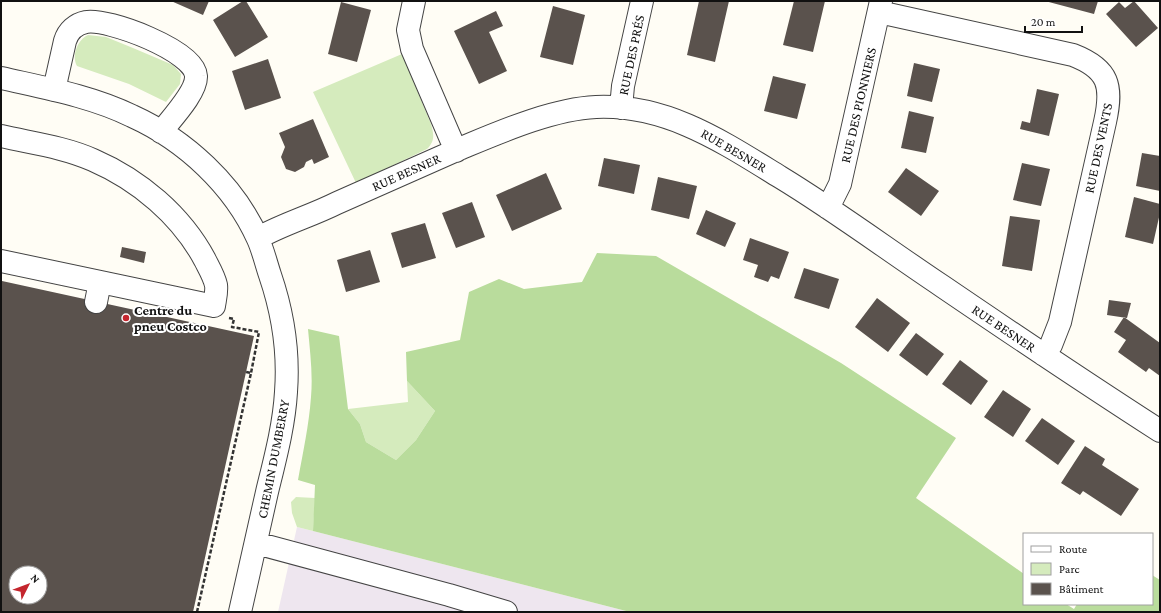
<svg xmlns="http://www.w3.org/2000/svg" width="1161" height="613" font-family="'Crimson Pro',serif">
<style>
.industrial{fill:#eee6ef}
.green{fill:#d5ebbd}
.forest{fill:#b9dc9c}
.building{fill:#5a524d;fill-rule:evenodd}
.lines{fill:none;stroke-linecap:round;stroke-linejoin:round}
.minor-casing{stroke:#444;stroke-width:24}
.path{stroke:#333;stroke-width:2.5;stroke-dasharray:4 2;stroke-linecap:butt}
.minor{stroke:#fff;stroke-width:22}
.poi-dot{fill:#c4262e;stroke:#fff;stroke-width:1.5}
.labels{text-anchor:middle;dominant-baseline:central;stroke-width:4;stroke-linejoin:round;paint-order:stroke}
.street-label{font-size:14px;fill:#111;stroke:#fff}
.poi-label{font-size:14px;font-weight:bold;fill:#111;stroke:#fff;text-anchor:start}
</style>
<rect width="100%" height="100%" fill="#fffdf5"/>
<path class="industrial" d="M297 527 313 531 630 612H278Z"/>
<path class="green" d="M88 35 106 37 133 48 173 65 181 74 180 84 166 102 129 84 77 66C71 56 78 39 88 35Z
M402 54 431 124C434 135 435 141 427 149L356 183 313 92Z
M407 381 435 411 416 440 396 460 366 442 360 424 348 409 408 402Z
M296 497 315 498 313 531 297 527 292 513 291 502Z"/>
<path class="forest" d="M597 253 656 256 841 363 956 438 916 498 1024 574V604H1066L1074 609 1077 604H1152V575L1160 580V612H630L313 531 315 485 298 480C303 452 309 425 311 397 313 374 310 352 308 329L339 336 348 409 360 424 366 442 396 460 416 440 435 411 407 381 406 352 460 340 469 292 499 279 524 289 582 282Z"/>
<path class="building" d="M171 1H209L203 15Z
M243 1H246L268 37 235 57 213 20Z
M699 1H729L715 62 687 55Z
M794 1H825L813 52 783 45Z
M1045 1H1098L1094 14Z
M1134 1 1158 28 1136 47 1106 14 1119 2 1125 8Z
M341 2 371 10 357 62 328 54Z
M553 6 585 15 573 65 540 57Z
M496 11 503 26 489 32 507 71 479 84 454 31Z
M268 59 281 98 245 110 232 71Z
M914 63 940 69 932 102 907 96Z
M773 76 806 84 797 119 764 111Z
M1037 89 1059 94 1049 136 1020 129 1022 121 1030 123Z
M909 111 934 117 926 153 901 148Z
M313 119 329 157 314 164 312 159 306 162 304 167 295 172 286 169 281 157 285 147 279 133Z
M1142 153 1160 156V191L1136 186Z
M604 158 640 165 634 194 598 186Z
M1022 163 1050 169 1041 206 1013 200Z
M906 168 939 191 921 216 888 192Z
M546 173 562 209 512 231 496 195Z
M658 177 697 186 689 219 651 210Z
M1134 197 1160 204V213L1153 244 1125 237Z
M472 202 485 237 456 248 442 213Z
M706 210 736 223 725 247 696 234Z
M1010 216 1040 220 1032 271 1002 266Z
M425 223 436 258 402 268 391 233Z
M750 238 789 252 779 279 771 276 768 282 754 277 758 265 743 260Z
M122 247 146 252 144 263 120 257Z
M370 250 380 282 346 292 337 260Z
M804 268 839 279 829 309 794 298Z
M2 281 254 336 193 612H1V288ZM16 573H40V597H16Z
M877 298 910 323 888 352 855 327Z
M1109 300 1131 303 1127 318 1107 315Z
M1124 317 1160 343V376L1149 368 1146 372 1118 352 1126 340 1114 332Z
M916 333 944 354 927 376 899 355Z
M960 360 988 381 971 405 942 384Z
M1003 390 1031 409 1013 437 984 417Z
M1042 418 1075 441 1058 465 1025 441Z
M1085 446 1105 459 1102 465 1139 489 1121 516 1083 491 1080 495 1061 483Z"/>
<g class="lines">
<g class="minor-casing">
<path id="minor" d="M414 1 408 30 412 49 456 151
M879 12 1073 55C1109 69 1113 86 1105 122L1060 322 1051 345 1044 355
M1 78C45 88 91 96 132 116 185 140 234 185 258 239 263 250 266 263 270 275 283 313 289 352 286 392 284 426 275 459 267 492 258 532 249 572 240 612
M54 90 65 41C68 31 76 24 86 22 108 18 195 51 196 76 197 92 171 119 161 132
M621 108 623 86 642 1
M1 136C31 143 64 147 93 160 139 180 181 215 205 260 209 268 214 276 216 285 217 292 215 299 214 306L1 261
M828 208 840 184 881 1
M258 238C283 224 311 216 337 203 378 185 418 167 459 149 500 132 552 109 596 107 667 104 723 142 780 177 836 211 888 250 942 286 1014 335 1087 384 1160 431
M96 302 100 282
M256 543 449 595 506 612"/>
</g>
<path class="path" d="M229 318 234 319 232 327 259 332 251 373
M197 612 251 373 246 372"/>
<use href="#minor" class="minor"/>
</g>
<circle class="poi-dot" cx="126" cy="318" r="4"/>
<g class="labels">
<g class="street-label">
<text transform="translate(631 55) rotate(-78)">RUE DES PRÉS</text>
<text transform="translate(858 105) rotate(-77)">RUE DES PIONNIERS</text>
<text transform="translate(1098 148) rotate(-78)">RUE DES VENTS</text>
<text transform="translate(734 150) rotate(30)">RUE BESNER</text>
<text transform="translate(406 172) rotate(-24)">RUE BESNER</text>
<text transform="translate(1004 328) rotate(34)">RUE BESNER</text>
<text transform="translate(273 459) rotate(-79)">CHEMIN DUMBERRY</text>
</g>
<g class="poi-label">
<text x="134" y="310">Centre du<tspan x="134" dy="16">pneu Costco</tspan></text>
</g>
</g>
<rect width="1161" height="613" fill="none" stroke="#111111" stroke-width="4"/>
<rect x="1023" y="533" width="130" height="72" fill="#ffffff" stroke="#a0a0a0"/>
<rect x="1031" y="546" width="20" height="6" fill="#ffffff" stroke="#a0a0a0"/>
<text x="1059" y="553" font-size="12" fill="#111111">Route</text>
<rect x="1031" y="563" width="20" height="12" fill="#d5ebbd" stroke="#a0a0a0"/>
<text x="1059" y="573" font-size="12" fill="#111111">Parc</text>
<rect x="1031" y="583" width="20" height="12" fill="#5a524d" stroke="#a0a0a0"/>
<text x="1059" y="593" font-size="12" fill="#111111">Bâtiment</text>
<g transform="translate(28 585) rotate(48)"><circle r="19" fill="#ffffff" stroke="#a0a0a0"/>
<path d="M0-3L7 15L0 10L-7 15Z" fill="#c4262e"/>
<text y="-6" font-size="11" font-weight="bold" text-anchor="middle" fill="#111111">N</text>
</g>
<path d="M1025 26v6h57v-6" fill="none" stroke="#111111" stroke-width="2"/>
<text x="1031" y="26" font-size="12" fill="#111111" stroke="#ffffff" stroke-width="3" paint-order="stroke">20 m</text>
</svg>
